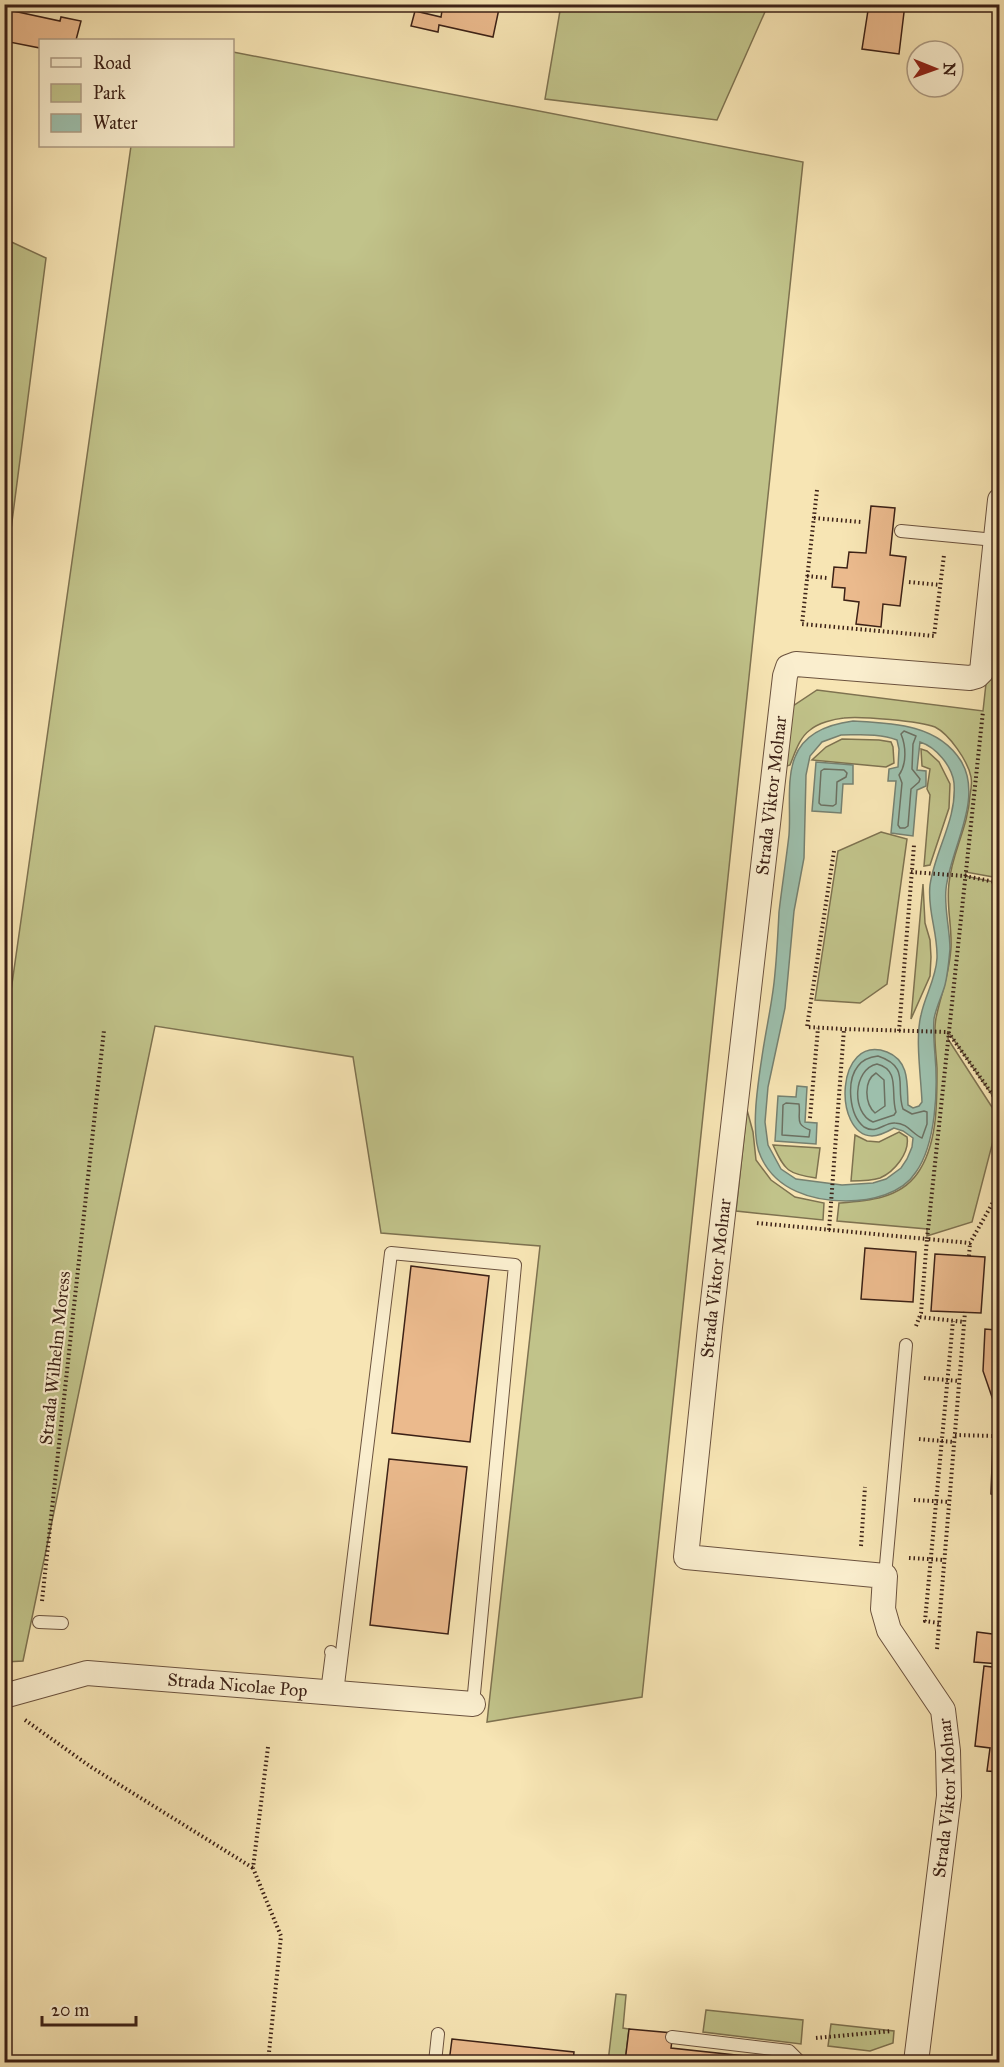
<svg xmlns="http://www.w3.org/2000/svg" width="1004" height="2067" font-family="'IM FELL Great Primer',serif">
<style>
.green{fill:#c1c38a;stroke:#7e7250;stroke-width:1.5}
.water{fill:#9dbfac;stroke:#768070;stroke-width:1.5;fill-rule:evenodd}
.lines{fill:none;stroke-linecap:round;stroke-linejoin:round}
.shore{stroke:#6c7061;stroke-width:1.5}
.building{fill:#ebba8d;stroke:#3c2116;stroke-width:1.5}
.service-casing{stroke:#6b523e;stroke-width:14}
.minor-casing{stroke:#6b523e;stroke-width:26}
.path{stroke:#3c2116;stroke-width:4;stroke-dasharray:1.5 3;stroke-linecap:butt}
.service{stroke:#faeece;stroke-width:12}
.minor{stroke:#faeece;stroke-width:24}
.labels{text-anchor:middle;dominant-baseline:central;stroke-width:4.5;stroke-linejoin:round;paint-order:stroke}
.street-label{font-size:18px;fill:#3c2116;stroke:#faeece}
</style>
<rect width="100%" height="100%" fill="#f7e5b4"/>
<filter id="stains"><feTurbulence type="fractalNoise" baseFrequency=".00333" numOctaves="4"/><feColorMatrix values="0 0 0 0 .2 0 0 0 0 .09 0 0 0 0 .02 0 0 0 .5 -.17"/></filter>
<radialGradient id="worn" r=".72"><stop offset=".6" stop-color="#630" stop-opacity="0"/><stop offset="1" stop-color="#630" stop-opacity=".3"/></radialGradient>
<path class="green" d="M561 5V4L768 5 717 120 545 99Z
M233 52 803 162 642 1697 487 1722 540 1246 381 1233 353 1057 155 1026 23 1661 5 1662V1033L131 146H232Z
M5 239 46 258 5 576Z
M999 564V878L966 872 965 876 999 883V1105L949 1033 948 1039 999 1118 972 1222 927 1236V1229L837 1221 839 1203C867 1201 899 1199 917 1174 938 1145 937 1101 937 1068 936 1051 933 1034 936 1018 941 994 950 972 951 947 952 925 946 905 949 883 952 852 968 828 970 795 971 790 972 783 971 777 968 761 949 734 935 727 920 721 860 716 844 718 834 719 818 723 810 730 799 738 795 753 790 765L784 767 790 708 817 690 983 711Z
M842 739 879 740 891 742 893 747 894 763 886 767 812 760 826 747Z
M921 749 927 751 939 762 950 784 949 808 930 865 924 866 930 795 927 789 930 769 922 766Z
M881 832 907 839 887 984 860 1003 815 1000 838 851Z
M923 884 925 923 930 940 931 957 930 976 911 1019Z
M747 1110 753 1132 756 1160 771 1180 795 1197 824 1203 823 1220 736 1211Z
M899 1132 907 1137C910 1153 894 1172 880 1178 871 1181 860 1181 851 1181L855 1135 867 1141 879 1142Z
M773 1145 820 1148 816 1178C788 1174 785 1171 773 1145Z
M616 1994 626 1995 623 2028 629 2029 625 2062H608Z
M706 2010 803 2020 801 2044 703 2032Z
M831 2024 894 2031 893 2043 870 2051 828 2046Z"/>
<path class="water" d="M853 721C892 723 938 724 961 761 984 799 950 849 946 889 944 909 950 929 950 949 949 960 948 973 945 985 942 996 936 1007 934 1019 933 1031 934 1043 935 1055 938 1089 936 1144 916 1172 902 1194 871 1201 846 1201 812 1201 776 1190 761 1157 749 1133 759 1077 763 1050 767 1024 773 999 775 973 777 953 778 932 779 912 782 886 786 861 789 835 791 811 786 779 795 757 804 733 830 724 853 721ZM841 735C859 735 880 733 897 740L899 749 898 767 889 769 888 781H896L891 833 913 836 917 790 926 786V771L917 770 920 742C936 747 952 766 954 783 957 820 935 850 930 885 927 910 938 933 937 958 936 979 925 995 921 1015 915 1038 921 1077 922 1102L919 1106 913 1108 908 1105C907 1085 910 1061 887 1052 835 1033 833 1135 872 1136 880 1136 887 1132 894 1128L903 1131 913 1138 912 1147 907 1159 901 1168 886 1179 873 1183 842 1185 796 1179 781 1169 768 1145 765 1122 768 1087 785 1008 794 911 804 858 806 775 810 756 822 742Z
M816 762 853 765V784H843L841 813 812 811Z
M797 1086 807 1087 805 1122 817 1123 816 1144 775 1141 778 1096 796 1097Z"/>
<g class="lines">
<path class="shore" d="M904 731 916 736 913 744 912 769 920 779 919 782 911 789 908 826 905 828H900L898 825 902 783 899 775C907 764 906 746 901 734Z
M824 769 844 770 847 773 846 777 837 782 836 804 833 806 821 805 819 803 821 771Z
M878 1056C911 1067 895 1086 903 1109L912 1114 924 1111 927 1112V1124L922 1138C913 1135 908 1123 895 1123 884 1122 877 1135 864 1127 849 1115 846 1081 858 1066 863 1059 870 1057 878 1056Z
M877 1064C901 1070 890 1094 896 1112L894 1115 873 1122C851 1113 853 1069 877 1064Z
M876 1073 884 1080 885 1106 875 1113C865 1104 863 1081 876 1073Z
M786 1103 799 1104C801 1118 794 1124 810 1130L809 1137 782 1135 783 1105Z"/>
</g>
<path class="building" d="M443 4H500L493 37 439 25 438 32 411 26 415 11 441 17Z
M869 4H905L899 54 862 49Z
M4 9 60 21 61 17 81 21 76 40H40V48L4 41Z
M871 506 895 508 890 555 906 557 900 606 883 604 881 627 856 624 859 602 844 600 845 588 832 587 834 567 847 568 849 552 866 553Z
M865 1248 916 1252 913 1302 861 1299Z
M935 1254 985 1257 981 1313 931 1311Z
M411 1266 489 1276 470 1442 392 1433Z
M1000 1301V1497L991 1494 994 1411 993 1400 983 1371 985 1329 996 1330Z
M389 1459 467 1467 448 1634 370 1625Z
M977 1632 1000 1635V1664L974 1662Z
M984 1666 1000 1668V1772L987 1771 990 1748 975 1746Z
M629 2029 673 2033 671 2048 754 2057 753 2062H625Z
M452 2039 574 2052 573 2062H449Z"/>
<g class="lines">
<g class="service-casing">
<path id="service" d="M901 531 995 540
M885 1576 906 1345
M39 1622 62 1623
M327 1692 332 1653 331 1652
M337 1693 391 1253 515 1265 473 1704
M672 2037 789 2051 800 2062
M435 2062 438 2034"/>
</g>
<g class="minor-casing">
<g id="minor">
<path id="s1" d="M4 1696 87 1673 473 1704"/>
<path id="s2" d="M916 2062 949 1796 948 1751 943 1710 889 1630 883 1609 885 1576 686 1557 710 1327 785 676 788 667 796 664 970 678 977 676 982 671 1000 500"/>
</g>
</g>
<path class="path" d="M817 490 802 624 934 636 944 555
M814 518 861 522
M807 576 827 578
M909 582 940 585
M834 851 807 1027 844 1029
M911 872 965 876 1000 883
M899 1031 914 845
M810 1118 818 1028
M757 1223 927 1239 983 711
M829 1230 844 1029 948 1032 1000 1105
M969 1256 970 1243
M920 1317 964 1322
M916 1326 921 1313 927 1239 970 1243 1000 1190
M924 1378 959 1381
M955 1435 994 1436
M919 1439 954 1442
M914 1500 949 1502
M861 1546 865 1487
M909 1558 944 1560
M42 1601 104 1030
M939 1623 925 1621 953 1321
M937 1649 965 1312
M25 1720 91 1767 253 1868
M268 1747 253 1868 281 1936 268 2062
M816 2038 892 2031"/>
<use href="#service" class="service"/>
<use href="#minor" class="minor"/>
</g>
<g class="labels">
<g class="street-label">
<text stroke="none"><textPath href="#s2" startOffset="1472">Strada Viktor Molnar</textPath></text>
<text stroke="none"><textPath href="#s2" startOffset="986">Strada Viktor Molnar</textPath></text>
<text transform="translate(55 1358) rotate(-84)">Strada Wilhelm Moress</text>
<text stroke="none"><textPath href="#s1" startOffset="237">Strada Nicolae Pop</textPath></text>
<text stroke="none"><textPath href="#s2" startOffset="266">Strada Viktor Molnar</textPath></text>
</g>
</g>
<rect width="1004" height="2067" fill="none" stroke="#f7e5b4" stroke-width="24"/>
<rect x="6" y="6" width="992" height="2055" fill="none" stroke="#3c2116" stroke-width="3"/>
<rect x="12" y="12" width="980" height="2043" fill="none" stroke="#3c2116" stroke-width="1.5"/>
<rect x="39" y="39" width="195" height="108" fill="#faeece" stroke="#ae9c84" stroke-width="1.5"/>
<rect x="51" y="58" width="30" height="9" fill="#faeece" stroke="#ae9c84" stroke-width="1.5"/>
<text x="93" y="69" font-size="18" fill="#3c2116">Road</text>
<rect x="51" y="84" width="30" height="18" fill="#c1c38a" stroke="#ae9c84" stroke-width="1.5"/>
<text x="93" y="99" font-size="18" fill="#3c2116">Park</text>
<rect x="51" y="114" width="30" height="18" fill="#9dbfac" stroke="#ae9c84" stroke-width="1.5"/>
<text x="93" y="129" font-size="18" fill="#3c2116">Water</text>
<g transform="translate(935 69) rotate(91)"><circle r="28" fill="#faeece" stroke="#ae9c84" stroke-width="1.5"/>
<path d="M0-4.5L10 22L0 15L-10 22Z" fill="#8f2418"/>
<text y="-9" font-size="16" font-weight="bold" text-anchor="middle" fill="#3c2116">N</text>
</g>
<path d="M42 2016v9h94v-9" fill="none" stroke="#3c2116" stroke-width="3"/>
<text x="51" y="2016" font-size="18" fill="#3c2116" stroke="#faeece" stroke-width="4.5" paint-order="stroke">20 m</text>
<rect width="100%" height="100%" filter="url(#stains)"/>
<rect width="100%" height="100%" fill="url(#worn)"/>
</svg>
